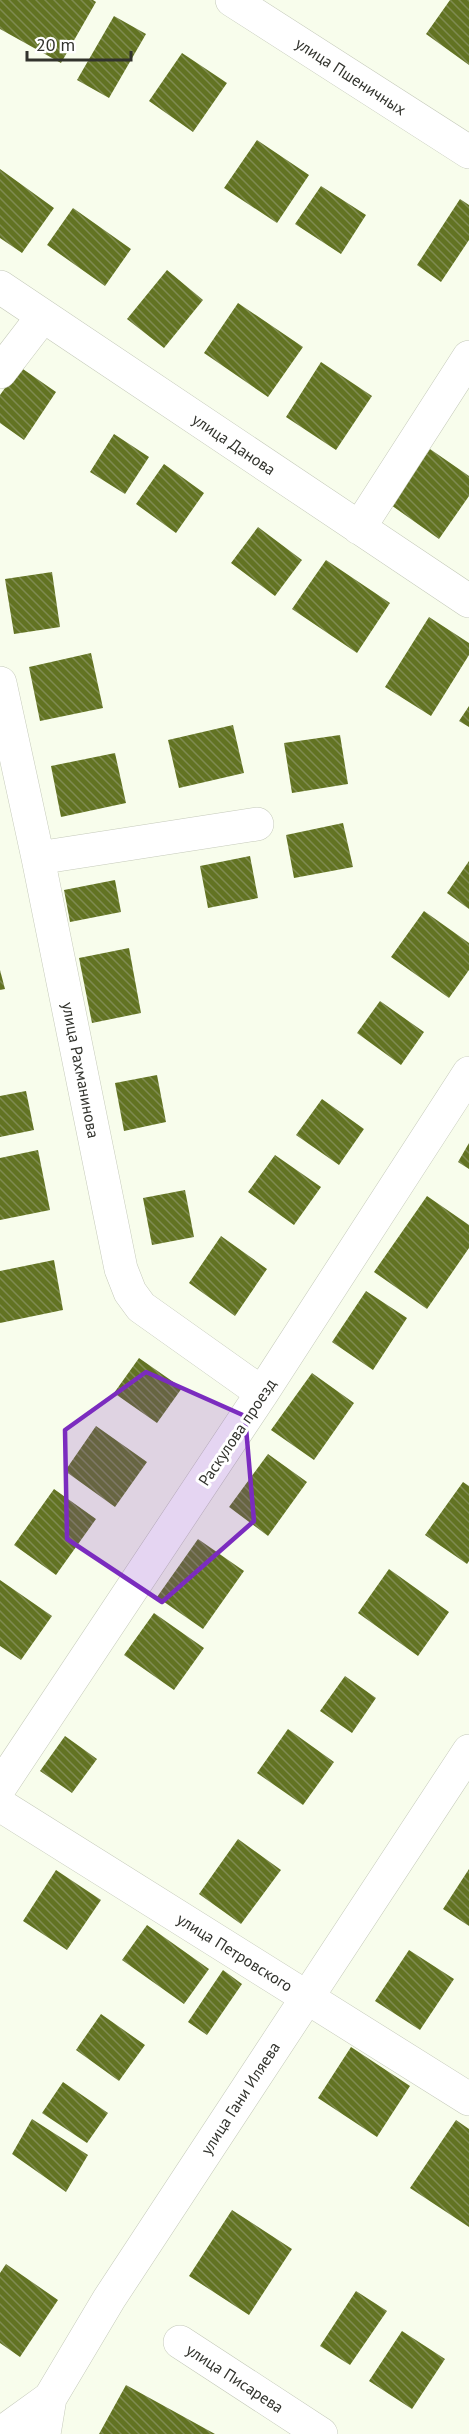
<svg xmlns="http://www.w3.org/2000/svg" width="469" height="2434" font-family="'PT Sans',sans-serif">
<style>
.building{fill:url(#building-back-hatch)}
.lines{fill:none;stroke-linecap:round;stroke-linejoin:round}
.minor-casing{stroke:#c5caba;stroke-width:34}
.minor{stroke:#fff;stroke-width:33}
.marked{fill:#7b2cbf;fill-opacity:0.2;stroke:#7b2cbf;stroke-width:4.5;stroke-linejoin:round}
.labels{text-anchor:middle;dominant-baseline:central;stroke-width:6;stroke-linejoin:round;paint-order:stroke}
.street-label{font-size:16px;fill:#32332d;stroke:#fff}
</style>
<defs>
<pattern id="building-back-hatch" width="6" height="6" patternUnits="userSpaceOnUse" patternTransform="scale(1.5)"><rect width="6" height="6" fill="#627322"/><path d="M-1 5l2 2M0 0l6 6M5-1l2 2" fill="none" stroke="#7f8b51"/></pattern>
</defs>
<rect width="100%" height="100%" fill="#f8fdec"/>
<path class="building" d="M0 0H93L96 2 61 63 0 29Z
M450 0H469V65L426 34Z
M114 16 146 34 109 98 77 80Z
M182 53 227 83 193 132 149 101Z
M257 140 309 175 277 223 224 188Z
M0 169 54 208 22 253 0 238Z
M321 186 366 215 341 254 295 224Z
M460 199 469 205V240L441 282 417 265Z
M73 208 131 249 105 286 47 245Z
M167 270 203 300 164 348 127 319Z
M238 303 303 347 268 397 204 353Z
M321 362 372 396 336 450 286 417Z
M20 367 56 392 24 440 0 423V395Z
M114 434 149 457 125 494 90 472Z
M430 449 469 476V496L439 539 391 505Z
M164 464 204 493 176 533 136 504Z
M258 527 302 560 275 596 231 563Z
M326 560 390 603 357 653 292 609Z
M52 572 60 627 14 634 5 579Z
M429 617 469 643V655L431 716 385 687Z
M91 653 103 708 40 721 29 667Z
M469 706V727L459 721Z
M233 725 244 773 179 788 168 740Z
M340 735 348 784 292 793 284 743Z
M115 753 126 803 61 817 51 766Z
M343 823 353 867 294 878 286 835Z
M250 856 258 898 208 908 200 866Z
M469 861V909L447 893Z
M115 880 121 912 70 922 64 890Z
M424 911 469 943V970L449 998 391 957Z
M129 948 141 1013 92 1023 79 958Z
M0 970 5 989 0 990Z
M380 1001 424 1032 401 1065 357 1033Z
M157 1075 166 1122 124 1131 115 1083Z
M26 1091 34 1130 0 1137V1096Z
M322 1099 364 1129 339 1165 296 1135Z
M469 1143V1169L458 1162Z
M38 1150 50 1210 0 1220V1158Z
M275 1155 321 1187 294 1225 248 1192Z
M185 1190 194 1237 152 1245 143 1198Z
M427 1196 469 1225V1248L427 1309 374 1272Z
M221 1236 267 1269 235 1316 189 1283Z
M54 1260 63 1310 0 1323V1271Z
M366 1291 407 1318 373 1370 332 1342Z
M139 1358 182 1388 157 1423 114 1393Z
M312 1373 354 1403 314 1460 271 1430Z
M96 1426 147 1462 115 1507 65 1471Z
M268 1454 307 1482 268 1536 229 1507Z
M463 1482 469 1486V1561L467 1564 425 1535Z
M54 1489 96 1519 56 1575 14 1545Z
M198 1539 244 1571 203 1629 157 1597Z
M389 1569 449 1612 418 1656 358 1613Z
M0 1580 52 1616 21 1660 0 1646Z
M154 1613 204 1648 174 1690 124 1655Z
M345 1676 376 1698 352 1733 320 1711Z
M288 1729 334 1762 303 1805 257 1773Z
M65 1736 97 1759 72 1793 40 1771Z
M238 1839 281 1870 241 1924 199 1894Z
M469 1869V1926L443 1909Z
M56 1870 101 1900 67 1950 23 1921Z
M147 1925 209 1969 184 2004 122 1960Z
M409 1950 454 1979 420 2030 375 2001Z
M223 1970 242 1984 207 2035 188 2022Z
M101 2014 145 2045 119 2081 76 2050Z
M351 2047 410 2086 377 2137 318 2098Z
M63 2082 108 2113 87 2143 42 2113Z
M32 2119 88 2155 66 2192 12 2154Z
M456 2120 469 2129V2227L410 2188Z
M232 2210 292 2249 249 2315 189 2276Z
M6 2264 58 2300 20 2357 0 2343V2273Z
M356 2291 387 2311 350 2365 320 2346Z
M402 2331 445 2359 412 2409 369 2381Z
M126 2385 215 2434H99Z"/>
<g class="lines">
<g class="minor-casing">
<path id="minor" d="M232 0 469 152
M0 287 469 601
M0 372 43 316
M359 528 469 357
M0 683 38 858 121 1269 130 1292 141 1307 262 1393
M38 858 257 824
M0 1787 262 1393 469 1073
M0 1805 469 2099
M180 2342 321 2434
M0 2434 50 2398 109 2299 469 1751
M44 2434 50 2398"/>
</g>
<use href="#minor" class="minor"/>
</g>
<path class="marked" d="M146 1372 245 1416 254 1521 162 1602 67 1539 65 1430Z"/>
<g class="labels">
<g class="street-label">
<text transform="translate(351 76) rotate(33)">улица Пшеничных</text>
<text transform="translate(234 444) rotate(34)">улица Данова</text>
<text transform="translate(81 1070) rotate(79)">улица Рахманинова</text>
<text transform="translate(237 1432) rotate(-56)">Раскулова проезд</text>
<text transform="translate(235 1952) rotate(32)">улица Петровского</text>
<text transform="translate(240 2098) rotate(-57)">улица Гани Иляева</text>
<text transform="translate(235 2378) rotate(33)">улица Писарева</text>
</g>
</g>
<path d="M27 51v9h104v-9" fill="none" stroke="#32332d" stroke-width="3"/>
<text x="36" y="51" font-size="18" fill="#32332d" stroke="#ffffff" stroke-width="4.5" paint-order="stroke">20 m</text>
</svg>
